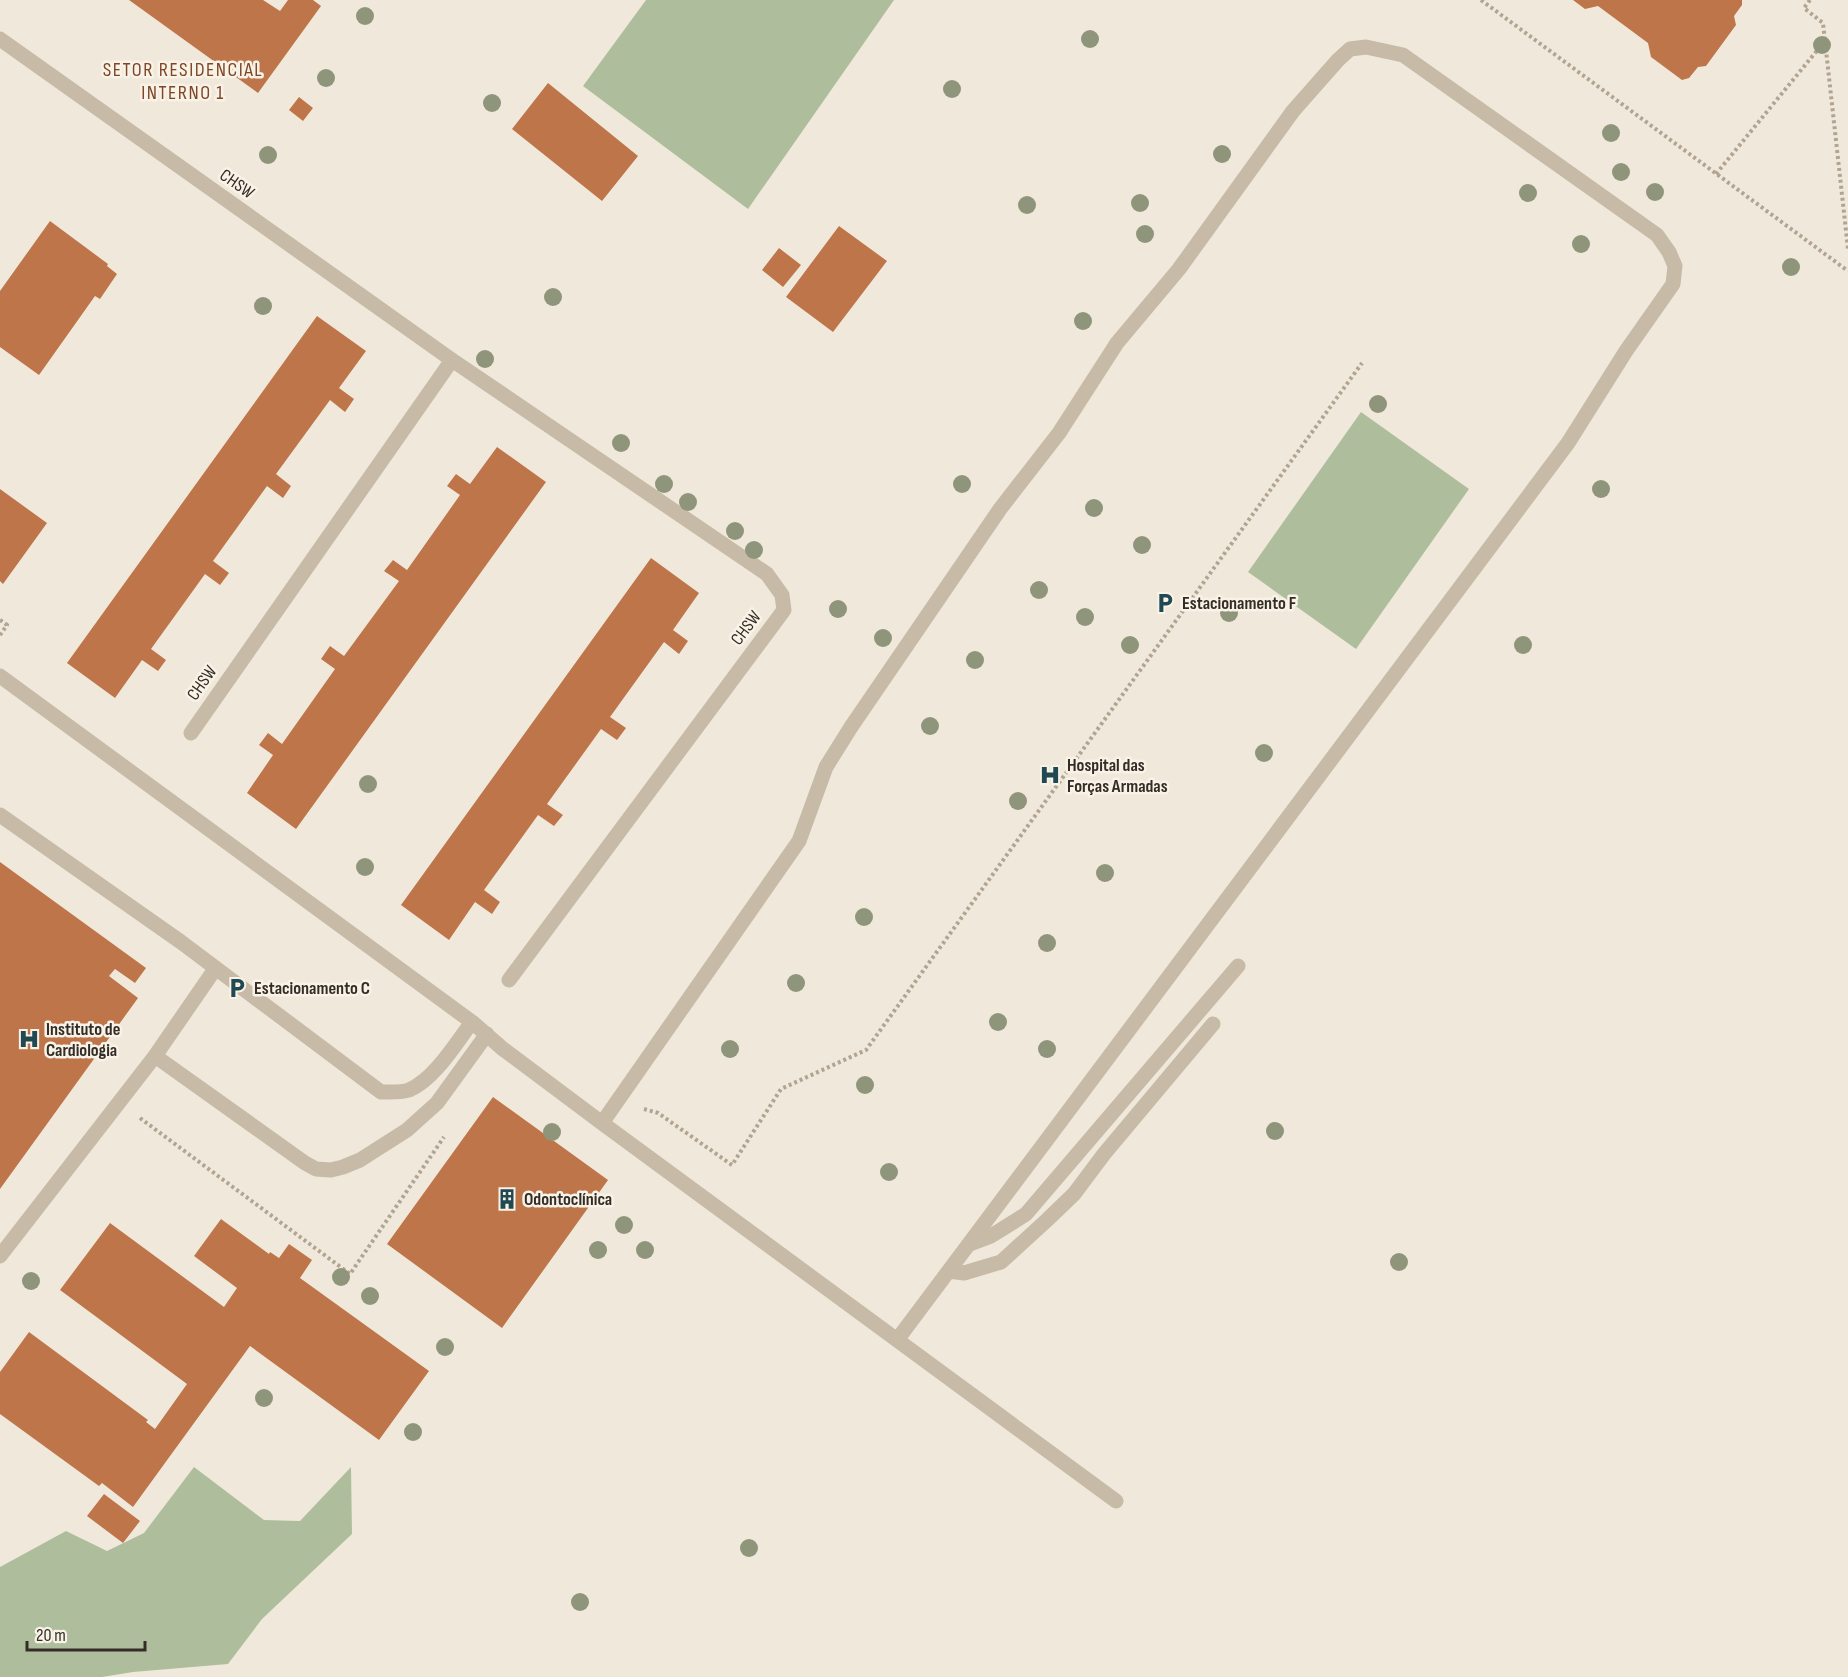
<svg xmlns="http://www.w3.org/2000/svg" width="1848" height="1677" font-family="'Sofia Sans Condensed',sans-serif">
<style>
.green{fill:#aebe9c}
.building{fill:#be754a}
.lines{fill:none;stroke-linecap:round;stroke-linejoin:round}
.path{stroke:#b3a492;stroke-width:4;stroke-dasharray:3 3;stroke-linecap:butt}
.minor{stroke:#c7baa7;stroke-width:15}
.tree{fill:#8f957b}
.labels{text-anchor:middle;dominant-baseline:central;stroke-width:5;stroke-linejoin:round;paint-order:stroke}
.street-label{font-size:18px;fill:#342d27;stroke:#f8f2e7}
.poi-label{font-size:18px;font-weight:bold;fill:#342d27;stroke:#f8f2e7;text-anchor:start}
.neighbourhood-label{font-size:20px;letter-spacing:1.5px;fill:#7e4626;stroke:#f8f2e7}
</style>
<rect width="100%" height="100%" fill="#f0e9db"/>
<path class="green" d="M646 0H894L748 209 583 86Z
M1361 412 1469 489 1356 649 1248 572Z
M194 1467 264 1520 300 1521 351 1467 352 1534 262 1619 228 1664 133 1672 102 1677H0V1567L66 1531 107 1551 144 1533Z"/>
<path class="building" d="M129 0H263L280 11 288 0H313L321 6 258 93Z
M1573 0H1742V5L1734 16 1736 25 1706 66 1698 67 1689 78 1682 80 1651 57 1648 43 1598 6 1585 9Z
M548 83 638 156 602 201 512 129Z
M299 97 313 108 303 121 289 110Z
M50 221 108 264 107 266 117 274 100 299 95 296 39 375 0 347V291Z
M839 226 887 261 833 332 786 297Z
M779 248 801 265 783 287 762 270Z
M317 316 366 351 339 388 354 399 345 412 330 400 276 474 291 486 283 498 267 486 213 561 229 573 220 585 205 574 151 649 166 660 158 671 142 660 115 698 67 663Z
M497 447 546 482 296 829 247 793 273 755 259 745 268 733 282 744 335 669 321 659 330 646 344 656 399 581 384 571 393 560 407 570 460 495 447 486 456 474 470 484Z
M0 489 47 523 3 584 0 581Z
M651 558 699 593 673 630 688 641 679 654 664 642 610 717 626 728 617 740 601 729 547 804 563 815 554 826 538 815 484 890 500 902 492 914 475 902 449 940 401 905Z
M0 862 146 968 135 983 115 969 109 976 138 998 0 1189Z
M493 1097 608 1180 502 1328 387 1244Z
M221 1219 269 1254 270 1252 279 1258 289 1244 312 1260 300 1278 429 1371 379 1440 250 1346 133 1507 102 1483 99 1486 0 1414V1372L29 1332 148 1420 146 1422 155 1429 187 1384 60 1290 110 1223 224 1307 237 1288 194 1256Z
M104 1494 140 1521 123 1543 87 1516Z"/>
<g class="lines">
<path class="path" d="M1481 0 1848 271
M1810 0 1804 8 1823 23 1848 249
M1716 174 1824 42
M0 620 7 625 0 635
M644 1109 658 1113 732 1165 781 1089 866 1050 1362 363
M140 1118 350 1274 444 1137"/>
<path class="minor" d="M0 39 452 360 767 574 782 595 784 610 509 980
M0 676 472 1022 503 1049 602 1123 1116 1501
M191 733 452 360
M0 815 181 942 381 1092C390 1092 400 1093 409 1090 434 1080 456 1043 472 1022
M155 1056 305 1163 316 1169 331 1170 343 1167 360 1160 407 1130 437 1103 487 1034
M602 1123 799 841 826 767 851 727 1000 509 1059 433 1117 343 1179 269 1293 111 1338 60 1350 49 1366 47 1403 55 1657 235 1669 252 1675 266 1673 284 1626 351 1568 443 897 1340
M970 1244 991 1236 1026 1214 1238 966
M0 1256 155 1056 215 969
M949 1271 964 1273 1001 1262 1047 1220 1074 1194 1104 1154 1213 1024"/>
</g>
<g class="tree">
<circle cx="365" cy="16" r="9"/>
<circle cx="1090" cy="39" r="9"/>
<circle cx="1822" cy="45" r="9"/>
<circle cx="326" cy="78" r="9"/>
<circle cx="952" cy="89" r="9"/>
<circle cx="492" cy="103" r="9"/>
<circle cx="1611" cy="133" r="9"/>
<circle cx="1222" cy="154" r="9"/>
<circle cx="268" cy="155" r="9"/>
<circle cx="1621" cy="172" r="9"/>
<circle cx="1655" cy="192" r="9"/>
<circle cx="1528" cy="193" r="9"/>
<circle cx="1140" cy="203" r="9"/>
<circle cx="1027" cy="205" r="9"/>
<circle cx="1145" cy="234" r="9"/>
<circle cx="1581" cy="244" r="9"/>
<circle cx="1791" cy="267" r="9"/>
<circle cx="553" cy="297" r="9"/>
<circle cx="263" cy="306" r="9"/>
<circle cx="1083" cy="321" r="9"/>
<circle cx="485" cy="359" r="9"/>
<circle cx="1378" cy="404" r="9"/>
<circle cx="621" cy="443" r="9"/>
<circle cx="664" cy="484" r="9"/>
<circle cx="962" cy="484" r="9"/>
<circle cx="1601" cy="489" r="9"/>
<circle cx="688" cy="502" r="9"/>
<circle cx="1094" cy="508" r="9"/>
<circle cx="735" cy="531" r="9"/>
<circle cx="1142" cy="545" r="9"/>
<circle cx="754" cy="550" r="9"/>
<circle cx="1039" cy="590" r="9"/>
<circle cx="838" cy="609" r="9"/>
<circle cx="1229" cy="613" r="9"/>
<circle cx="1085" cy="617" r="9"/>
<circle cx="883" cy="638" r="9"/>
<circle cx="1130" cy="645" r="9"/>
<circle cx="1523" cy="645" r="9"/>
<circle cx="975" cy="660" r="9"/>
<circle cx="930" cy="726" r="9"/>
<circle cx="1264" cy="753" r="9"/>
<circle cx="368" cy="784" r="9"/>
<circle cx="1018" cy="801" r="9"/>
<circle cx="365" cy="867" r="9"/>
<circle cx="1105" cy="873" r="9"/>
<circle cx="864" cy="917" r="9"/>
<circle cx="1047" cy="943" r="9"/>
<circle cx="796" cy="983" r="9"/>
<circle cx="998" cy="1022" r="9"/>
<circle cx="730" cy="1049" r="9"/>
<circle cx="1047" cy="1049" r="9"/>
<circle cx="865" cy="1085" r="9"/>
<circle cx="1275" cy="1131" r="9"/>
<circle cx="552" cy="1132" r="9"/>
<circle cx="889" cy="1172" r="9"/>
<circle cx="624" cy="1225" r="9"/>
<circle cx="598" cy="1250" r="9"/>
<circle cx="645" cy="1250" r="9"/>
<circle cx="1399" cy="1262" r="9"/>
<circle cx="341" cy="1277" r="9"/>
<circle cx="31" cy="1281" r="9"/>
<circle cx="370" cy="1296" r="9"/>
<circle cx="445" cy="1347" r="9"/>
<circle cx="264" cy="1398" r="9"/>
<circle cx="413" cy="1432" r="9"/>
<circle cx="749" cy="1548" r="9"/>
<circle cx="580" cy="1602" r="9"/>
</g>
<defs>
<g id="parking-bare" transform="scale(1.62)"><path d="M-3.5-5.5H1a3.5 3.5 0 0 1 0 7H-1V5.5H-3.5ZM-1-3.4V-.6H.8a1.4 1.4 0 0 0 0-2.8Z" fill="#204953" stroke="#f8f2e7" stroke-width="2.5" paint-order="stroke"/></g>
<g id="hospital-bare" transform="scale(1.62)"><path d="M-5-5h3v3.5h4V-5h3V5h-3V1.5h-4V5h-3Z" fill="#204953" stroke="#f8f2e7" stroke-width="2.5" paint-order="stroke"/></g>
<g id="building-bare" transform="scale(1.62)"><path d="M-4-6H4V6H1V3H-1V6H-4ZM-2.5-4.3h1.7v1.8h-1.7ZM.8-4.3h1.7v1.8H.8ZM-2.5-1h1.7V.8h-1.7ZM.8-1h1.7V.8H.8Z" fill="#204953" stroke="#f8f2e7" stroke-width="2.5" paint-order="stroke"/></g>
</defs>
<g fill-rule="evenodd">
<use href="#parking-bare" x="1165" y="603"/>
<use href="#hospital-bare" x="1050" y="775"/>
<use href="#parking-bare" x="237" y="988"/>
<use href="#hospital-bare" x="29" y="1039"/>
<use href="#building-bare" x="507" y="1199"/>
</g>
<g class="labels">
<g class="street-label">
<text transform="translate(237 184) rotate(35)">CHSW</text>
<text transform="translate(746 628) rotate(-53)">CHSW</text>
<text transform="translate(202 683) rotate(-55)">CHSW</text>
</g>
<g class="poi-label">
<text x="1182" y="603">Estacionamento F</text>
<text x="1067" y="765">Hospital das<tspan x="1067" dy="21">Forças Armadas</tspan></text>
<text x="254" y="988">Estacionamento C</text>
<text x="46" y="1029">Instituto de<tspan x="46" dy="21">Cardiologia</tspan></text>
<text x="524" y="1199">Odontoclínica</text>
</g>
<g class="neighbourhood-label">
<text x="183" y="70">SETOR RESIDENCIAL<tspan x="183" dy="23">INTERNO 1</tspan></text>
</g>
</g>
<path d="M27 1641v9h118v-9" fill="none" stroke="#342d27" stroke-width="3"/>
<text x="36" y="1641" font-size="18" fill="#342d27" stroke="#f8f2e7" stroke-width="4.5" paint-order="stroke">20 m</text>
</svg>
